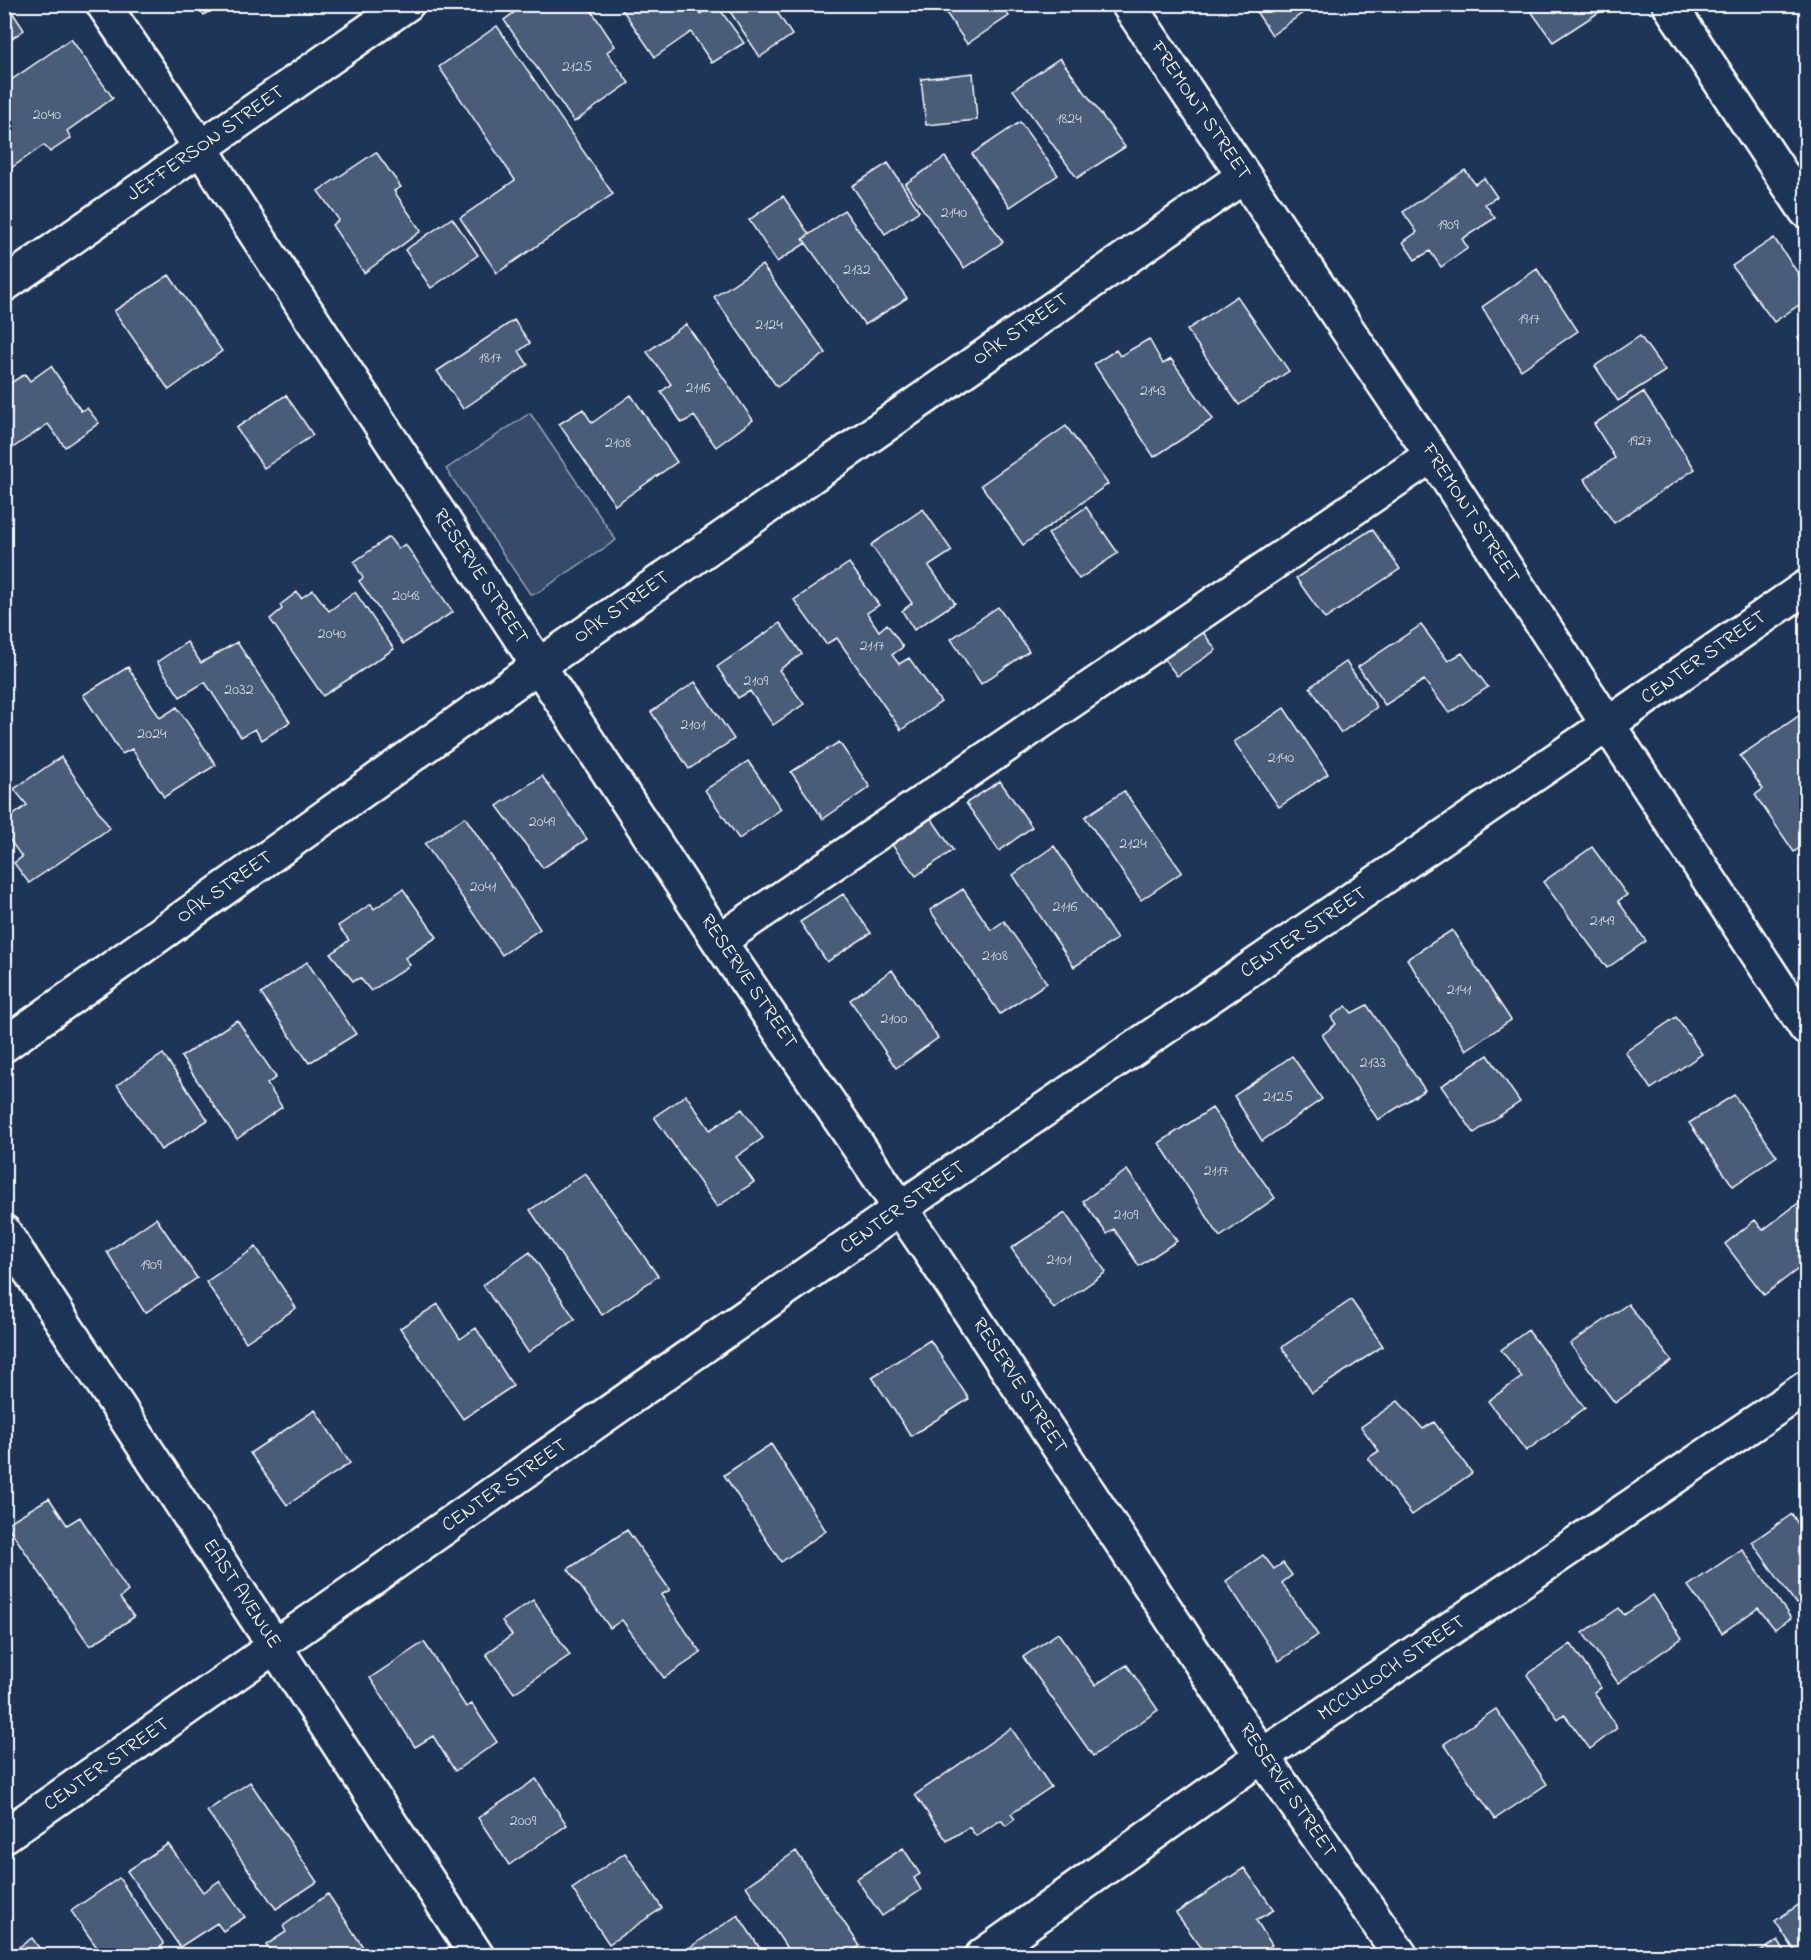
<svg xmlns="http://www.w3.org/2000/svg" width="1811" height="1960" font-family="'Indie Flower',sans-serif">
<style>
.green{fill:#364b69;stroke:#9aa5b4;stroke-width:1.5}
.building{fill:#4a5d79;stroke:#fff;stroke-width:1.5}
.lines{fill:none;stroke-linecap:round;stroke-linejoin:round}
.minor-casing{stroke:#fff;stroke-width:38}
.minor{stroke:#1d3557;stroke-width:33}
.labels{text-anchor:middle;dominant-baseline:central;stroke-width:4.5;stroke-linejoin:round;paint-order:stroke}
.number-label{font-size:16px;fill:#d2d6de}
.street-label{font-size:20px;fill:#fff;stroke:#1d3557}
</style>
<rect width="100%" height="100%" fill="#1d3557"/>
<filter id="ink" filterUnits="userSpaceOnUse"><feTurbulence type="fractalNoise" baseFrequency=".0167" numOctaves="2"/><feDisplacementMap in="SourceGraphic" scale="12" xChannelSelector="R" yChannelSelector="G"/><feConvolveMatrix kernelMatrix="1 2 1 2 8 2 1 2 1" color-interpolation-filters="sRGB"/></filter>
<g filter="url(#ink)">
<path class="green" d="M530 413 616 540 537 593 530 594 446 469Z"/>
<path class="building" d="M4 4H7L24 30 4 44Z
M197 4H219L204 15Z
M526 4H587L615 46 607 52 629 83 574 122 504 20Z
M693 4 700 14 716 4 744 43 712 63 691 32 655 57 619 5Z
M725 4H772L792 35 760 57Z
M949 4H1002L1009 16 967 44 943 8Z
M1251 4H1315L1272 35Z
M1526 4H1597L1601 11 1553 42Z
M497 26 613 194 497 273 460 218 515 180 439 67Z
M71 39 113 98 67 131 71 138 50 152 44 145 4 173V85Z
M1060 58 1125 147 1077 178 1013 90Z
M973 73 977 120 926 125 921 79Z
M1020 122 1058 175 1010 207 972 154Z
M376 152 401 187 394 191 421 231 364 273 332 225 339 220 318 191Z
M945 157 1003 242 964 268 905 184Z
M888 163 919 211 885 234 852 186Z
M1465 170 1475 184 1484 178 1497 197 1485 204 1495 218 1462 239 1468 248 1441 267 1430 251 1415 260 1403 242 1417 232 1403 212Z
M783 196 809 234 803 239 806 243 777 262 749 220Z
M844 210 907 298 865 325 803 239Z
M452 218 478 255 431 288 405 250Z
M1774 238 1806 285V300L1774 322 1732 266Z
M762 265 826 353 777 387 714 297Z
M1537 269 1578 331 1521 370 1482 307Z
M169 275 222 351 169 390 114 311Z
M1237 296 1289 371 1239 405 1187 330Z
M514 320 530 343 519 351 528 365 463 409 437 371Z
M686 324 753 420 716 447 694 416 682 423 661 392 671 384 647 352Z
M1806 332V348L1798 338Z
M1640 336 1665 371 1618 401 1595 366Z
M1149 339 1163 364 1171 359 1213 419 1154 457 1094 364 1116 350 1120 356Z
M51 366 81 411 87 408 99 423 65 447 48 424 11 449 4 440V387L25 374 30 381Z
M1643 392 1695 469 1614 523 1584 479 1615 458 1594 424Z
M286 395 313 435 264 468 236 428Z
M631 395 677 462 615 505 559 424 583 409 592 423Z
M1066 426 1108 484 1023 545 981 485Z
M1086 507 1118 553 1079 579 1048 534Z
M923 509 952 551 929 566 955 603 914 630 902 611 912 603 871 545Z
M1372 529 1400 569 1325 619 1296 578Z
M389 537 398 549 405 544 453 612 403 644 359 581 363 578 354 562Z
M849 563 879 605 867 613 879 631 887 624 903 647 892 655 899 664 909 658 941 702 901 730 837 638 826 644 794 600Z
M313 590 329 611 355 592 394 649 323 696 270 619 282 609 280 605 297 592 301 598Z
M998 607 1029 651 981 684 951 639Z
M780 623 802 654 779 670 804 704 773 725 750 691 738 698 717 667Z
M1197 624 1216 650 1177 676 1159 652Z
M1421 625 1448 661 1462 653 1488 687 1449 713 1424 680 1385 705 1358 667Z
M187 642 201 663 237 642 290 722 262 740 255 729 241 737 205 682 180 697 157 662Z
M1346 662 1377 707 1341 733 1310 687Z
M128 667 160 718 177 707 216 765 164 797 132 749 122 754 83 695Z
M695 682 734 739 689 769 651 712Z
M1284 708 1328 774 1279 807 1234 742Z
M1806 711V843L1794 852 1755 795 1763 789 1740 756Z
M839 742 870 787 823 819 791 772Z
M61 757 110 828 29 883 14 863 22 857 4 832V822L27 805 14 789Z
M748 761 781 809 739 839 705 790Z
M542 776 587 839 543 868 497 806Z
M1000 781 1032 827 999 851 966 803Z
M1124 791 1182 872 1141 900 1085 817Z
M465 817 540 929 502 955 425 844Z
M931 818 953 850 916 876 892 845Z
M1054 846 1117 939 1074 967 1013 875Z
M1592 847 1627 895 1618 901 1646 941 1607 968 1543 882Z
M403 889 437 937 405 958 410 965 371 991 360 978 353 981 331 954 349 940 338 926 371 904 374 909Z
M963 889 991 930 1004 921 1047 983 1000 1014 930 910Z
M843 894 871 933 827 962 800 922Z
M1452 930 1511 1020 1466 1050 1407 959Z
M307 962 356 1034 309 1063 261 994Z
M892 970 938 1038 896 1068 850 1000Z
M1367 1005 1425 1090 1378 1120 1322 1035 1336 1024 1331 1017 1346 1006 1352 1013Z
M1676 1017 1702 1054 1651 1089 1625 1052Z
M237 1020 276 1077 267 1084 282 1107 237 1139 181 1057Z
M163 1054 208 1120 161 1150 117 1085Z
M1488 1055 1520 1102 1474 1133 1441 1086Z
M1292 1056 1322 1099 1262 1141 1234 1096Z
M686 1095 710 1130 742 1109 763 1138 736 1157 754 1182 717 1207 654 1117Z
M1734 1095 1777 1156 1733 1186 1689 1123Z
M1212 1108 1275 1198 1220 1237 1159 1143Z
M1127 1170 1177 1241 1139 1266 1114 1229 1107 1234 1083 1201Z
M585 1173 658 1276 602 1315 530 1210Z
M1805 1198 1806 1263 1764 1295 1725 1244 1755 1220 1763 1230Z
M1065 1213 1106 1272 1054 1309 1011 1248Z
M156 1218 197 1278 145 1313 107 1252Z
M256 1247 296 1308 246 1342 206 1282Z
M530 1252 575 1319 528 1352 483 1285Z
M1351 1300 1383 1346 1312 1393 1282 1347Z
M438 1304 460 1339 476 1328 513 1386 463 1419 400 1328Z
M1628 1304 1672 1361 1615 1403 1570 1344Z
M1528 1330 1585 1408 1526 1451 1488 1401 1522 1377 1501 1350Z
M930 1340 969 1399 911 1436 872 1377Z
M1398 1401 1423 1429 1434 1422 1472 1473 1412 1515 1368 1458 1379 1451 1361 1427Z
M315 1410 350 1463 287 1505 250 1453Z
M771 1444 826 1531 781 1562 724 1475Z
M49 1498 67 1525 80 1517 128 1591 120 1598 134 1617 90 1646 6 1524Z
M1792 1514 1798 1524 1806 1518V1597L1796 1604 1752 1542Z
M627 1530 670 1590 661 1595 701 1653 664 1678 622 1620 610 1628 568 1569Z
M1742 1549 1791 1618 1775 1629 1758 1608 1722 1633 1688 1586Z
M1263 1555 1274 1569 1283 1563 1292 1575 1282 1583 1318 1635 1279 1661 1226 1581Z
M1653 1595 1682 1638 1618 1683 1583 1633 1619 1608 1624 1615Z
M533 1600 570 1655 514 1693 486 1654 512 1635 502 1621Z
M1058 1633 1095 1685 1127 1665 1158 1710 1093 1756 1023 1657Z
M424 1642 466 1707 472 1704 497 1742 455 1771 433 1736 415 1747 370 1678Z
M1571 1644 1601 1688 1594 1692 1617 1728 1590 1749 1564 1714 1558 1719 1527 1675Z
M1496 1709 1547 1784 1495 1819 1444 1744Z
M1011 1728 1051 1787 1011 1814 1015 1819 1006 1826 1001 1820 976 1836 969 1827 947 1841 915 1795Z
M536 1779 567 1825 509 1865 478 1818Z
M250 1782 317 1882 276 1909 207 1811Z
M168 1844 203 1892 219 1881 245 1917 223 1931 217 1923 180 1947 127 1871Z
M903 1848 920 1874 914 1878 921 1890 882 1916 856 1879Z
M796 1851 860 1946 844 1956H792L746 1886Z
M625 1853 662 1908 609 1944 572 1889Z
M1244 1868 1274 1910 1256 1920 1272 1945 1263 1951 1266 1956H1221L1215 1947 1206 1954 1176 1913Z
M119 1878 164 1944 149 1956H103L71 1911Z
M328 1894 369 1956H273L266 1945 286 1932 283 1926Z
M1806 1900V1949L1797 1954 1775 1921Z
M738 1915 765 1956H695L689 1948Z
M32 1938 45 1956H6Z
M1778 1940 1788 1956H1754Z"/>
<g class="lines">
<g class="minor-casing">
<path id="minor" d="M103 4 201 148 231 196 719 941 947 1277 1262 1756 1401 1956
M1128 4 1432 455 1806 1028
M1669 4 1806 211
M4 285 407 4
M719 941 1432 455
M4 1045 518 680 1244 176
M4 1232 477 1956
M4 1836 931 1187 1607 725 1806 587
M982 1956 1262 1756 1806 1388"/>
</g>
<use href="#minor" class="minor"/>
</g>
</g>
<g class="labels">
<g class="number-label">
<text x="577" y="67">2125</text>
<text x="47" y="115">2040</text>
<text x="1069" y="119">1824</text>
<text x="954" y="213">2140</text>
<text x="1448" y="225">1909</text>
<text x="857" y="270">2132</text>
<text x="1529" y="319">1917</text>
<text x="769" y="325">2124</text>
<text x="490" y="358">1817</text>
<text x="698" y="388">2116</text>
<text x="1153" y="391">2143</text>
<text x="1640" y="441">1927</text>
<text x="618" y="443">2108</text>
<text x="406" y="596">2048</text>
<text x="332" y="634">2040</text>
<text x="872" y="646">2117</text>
<text x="756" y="681">2109</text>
<text x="239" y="690">2032</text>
<text x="693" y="725">2101</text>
<text x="152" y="734">2024</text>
<text x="1281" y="758">2140</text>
<text x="542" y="822">2049</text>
<text x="1133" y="844">2124</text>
<text x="483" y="887">2041</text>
<text x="1065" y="907">2116</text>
<text x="1602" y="921">2149</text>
<text x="995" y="956">2108</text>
<text x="1459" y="990">2141</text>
<text x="894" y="1019">2100</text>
<text x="1373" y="1063">2133</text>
<text x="1278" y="1097">2125</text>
<text x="1216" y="1171">2117</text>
<text x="1126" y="1215">2109</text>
<text x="1059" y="1260">2101</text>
<text x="151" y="1265">1909</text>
<text x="523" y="1821">2009</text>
</g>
<g class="street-label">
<text transform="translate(1200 111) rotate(56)">FREMONT STREET</text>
<text transform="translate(206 144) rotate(-35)">JEFFERSON STREET</text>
<text transform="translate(1021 330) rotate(-35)">OAK STREET</text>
<text transform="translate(1470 514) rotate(57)">FREMONT STREET</text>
<text transform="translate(480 577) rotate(57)">RESERVE STREET</text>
<text transform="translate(622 608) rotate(-35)">OAK STREET</text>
<text transform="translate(1704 658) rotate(-35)">CENTER STREET</text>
<text transform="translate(225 888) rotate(-35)">OAK STREET</text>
<text transform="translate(1304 933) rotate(-34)">CENTER STREET</text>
<text transform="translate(748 982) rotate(56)">RESERVE STREET</text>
<text transform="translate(903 1208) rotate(-35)">CENTER STREET</text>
<text transform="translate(1019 1386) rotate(57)">RESERVE STREET</text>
<text transform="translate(505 1486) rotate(-35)">CENTER STREET</text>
<text transform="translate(241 1594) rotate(57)">EAST AVENUE</text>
<text transform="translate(1392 1669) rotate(-34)">MCCULLOCH STREET</text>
<text transform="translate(107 1765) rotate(-35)">CENTER STREET</text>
<text transform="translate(1287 1791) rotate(56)">RESERVE STREET</text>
</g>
</g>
<rect width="1811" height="1960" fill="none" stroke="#1d3557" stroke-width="24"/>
<rect x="12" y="12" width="1787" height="1936" fill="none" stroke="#fff" stroke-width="2" filter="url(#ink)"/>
</svg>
